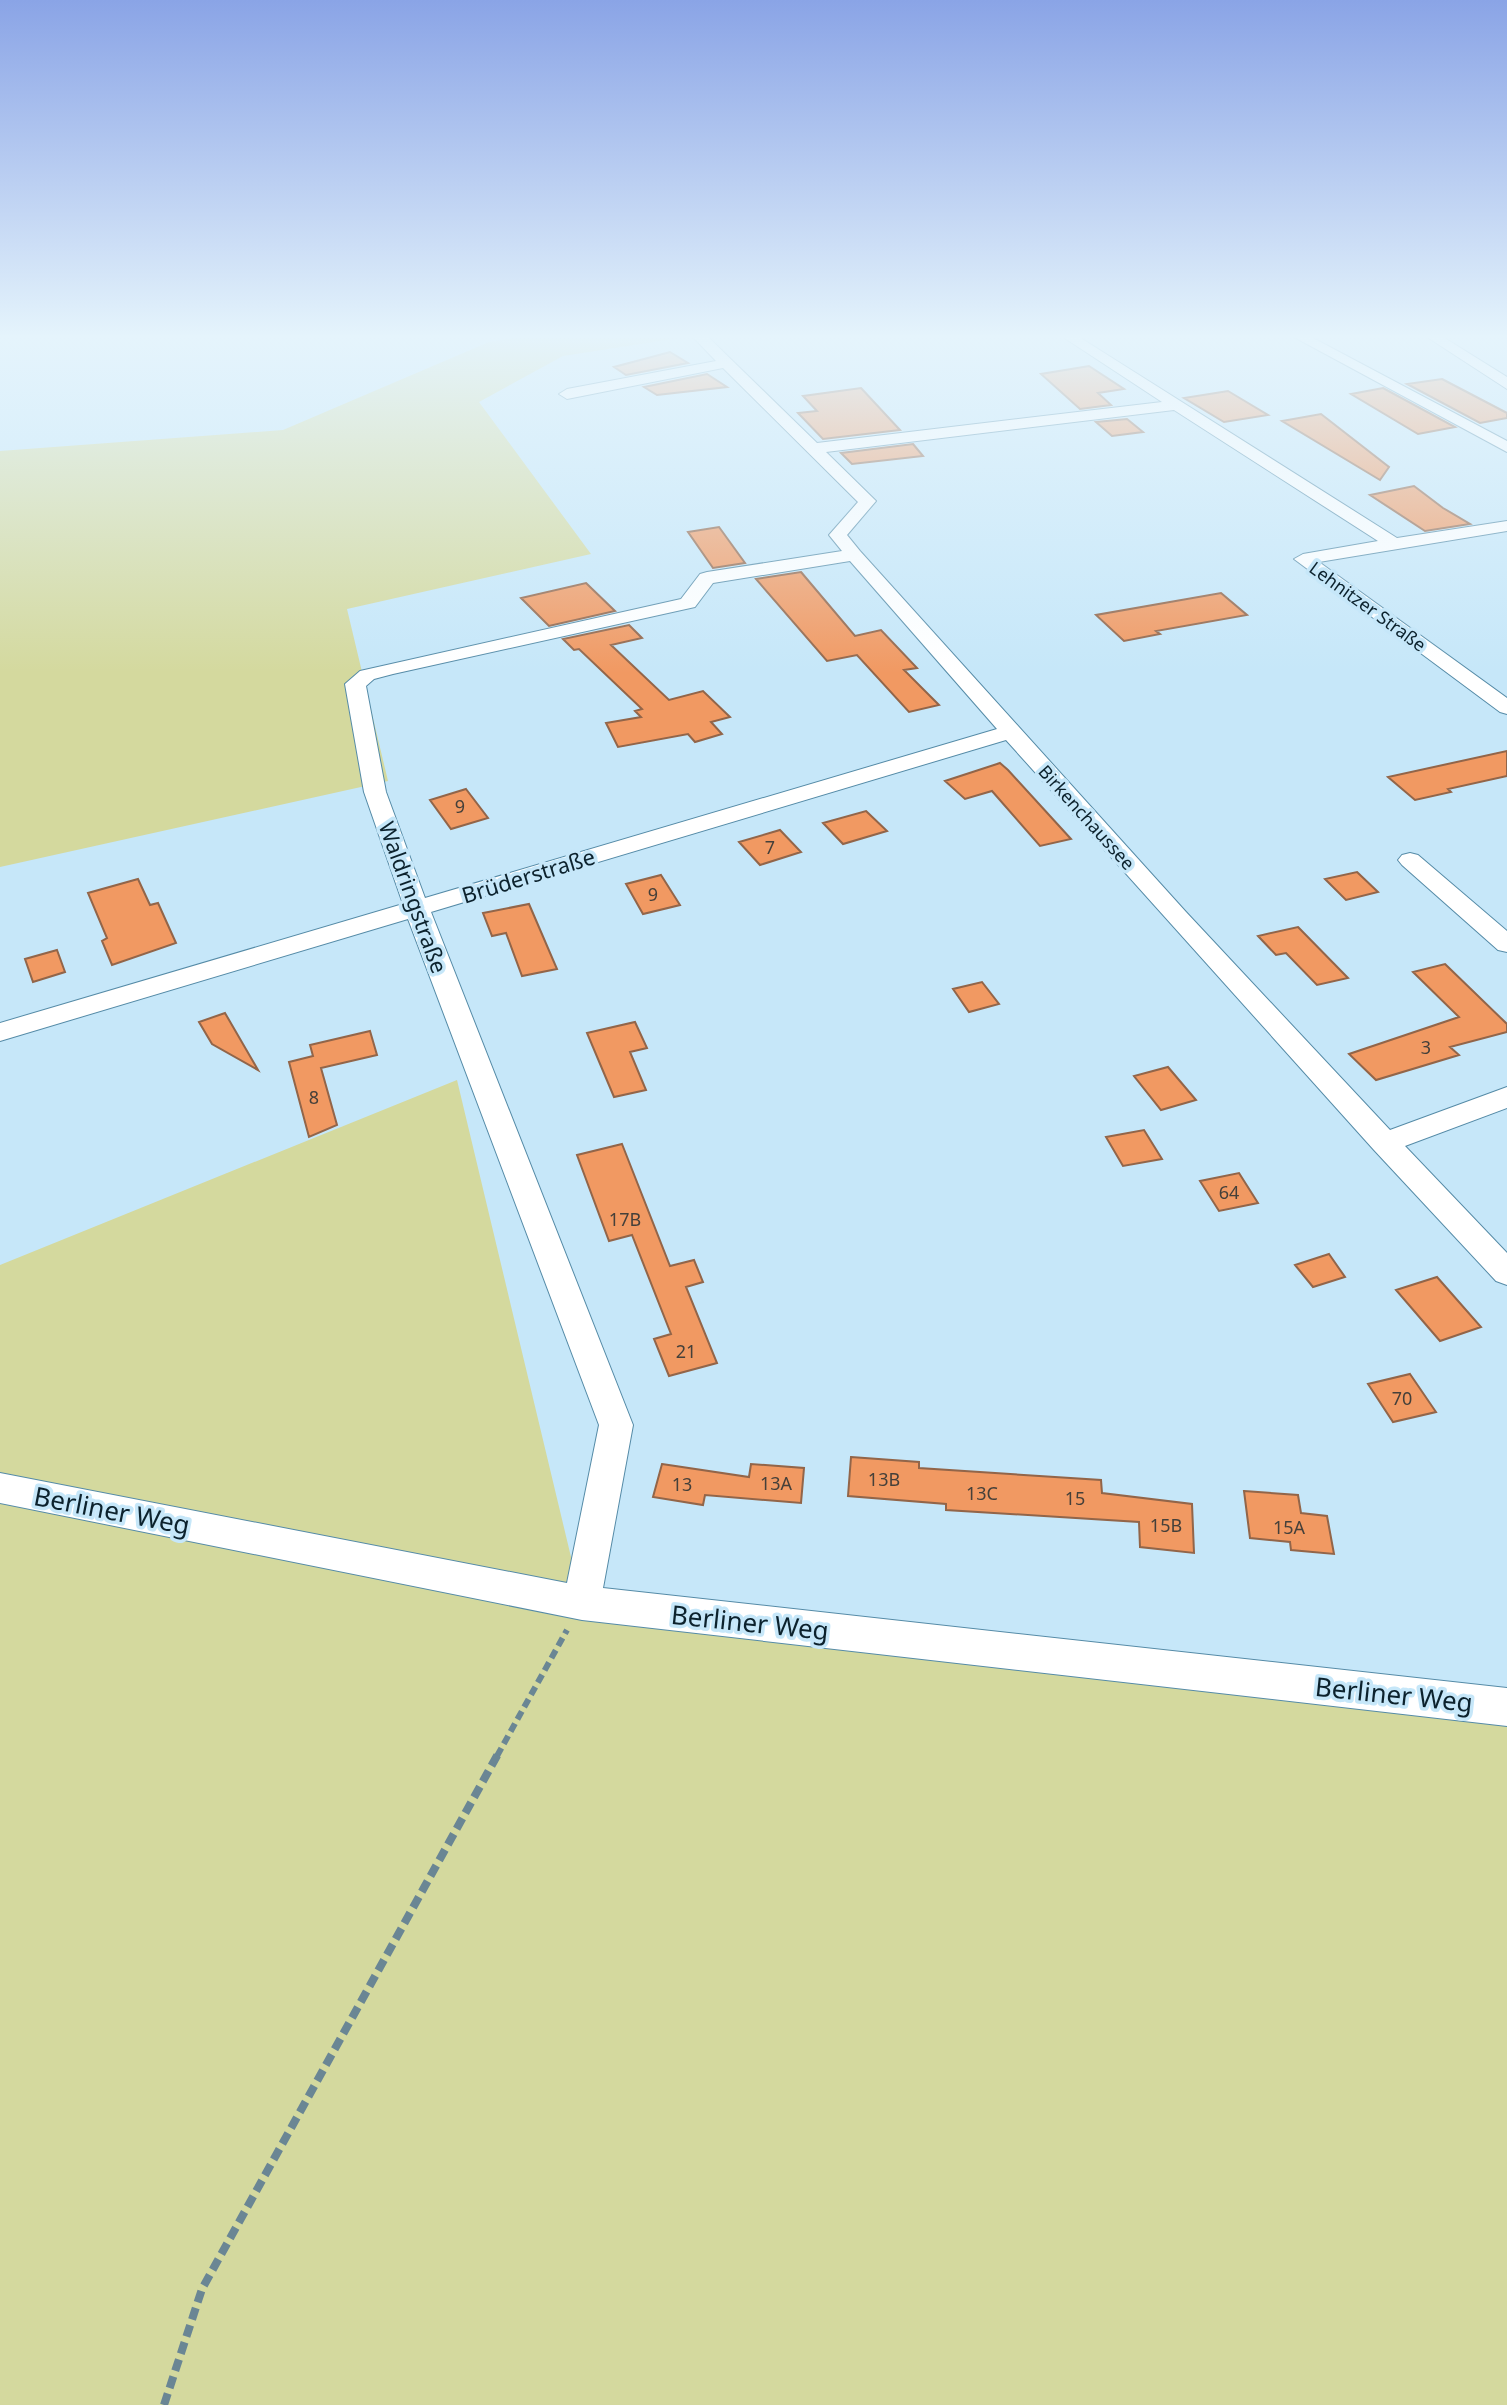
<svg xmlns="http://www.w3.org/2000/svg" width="1507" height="2405" font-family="'Noto Sans',sans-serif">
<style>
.green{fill:#d4d99e}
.building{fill:#f19962;stroke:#926549;stroke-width:2}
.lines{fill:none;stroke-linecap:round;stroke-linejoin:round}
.minor-casing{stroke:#558ba7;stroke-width:2}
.path-far1{stroke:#6a8694;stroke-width:6;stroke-dasharray:9 5;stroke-linecap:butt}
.path{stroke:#6a8694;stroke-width:8;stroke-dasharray:12 6;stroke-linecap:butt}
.minor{fill:#fff;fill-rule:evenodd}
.labels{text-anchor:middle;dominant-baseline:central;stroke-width:7;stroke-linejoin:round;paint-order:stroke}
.far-street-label{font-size:18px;fill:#0c222d;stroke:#c6e7f9}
.number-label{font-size:18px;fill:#45403a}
.street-label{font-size:22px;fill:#0c222d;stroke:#c6e7f9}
.near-street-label{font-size:26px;fill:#0c222d;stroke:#c6e7f9}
</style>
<rect width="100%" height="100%" fill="#c6e7f9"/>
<path class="green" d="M520 337H685L563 356 479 402 591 554 347 609 388 781 0 867V451L283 430 489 342Z
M457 1080 582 1603 1507 1726V2405H0V1265Z"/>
<path class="building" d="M670 352 688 363 626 375 614 367Z
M1089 366 1124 389 1098 393 1111 405 1080 409 1041 374Z
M707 374 727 387 657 395 644 387Z
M1442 379 1507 413V418L1480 423 1407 384Z
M861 388 900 430 823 439 798 413 817 411 803 396Z
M1383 388 1455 427 1418 434 1351 394Z
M1228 391 1268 415 1224 422 1184 398Z
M1321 414 1389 467 1380 480 1282 421Z
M1127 419 1143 432 1112 436 1096 422Z
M913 444 923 456 852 464 841 453Z
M1414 486 1443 508 1470 524 1425 531 1370 495Z
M719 527 745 563 713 568 688 532Z
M801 572 855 636 881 630 917 668 904 670 939 705 909 712 857 655 827 661 756 579Z
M586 583 615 611 549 626 521 598Z
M1221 593 1247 615 1156 631 1160 634 1124 641 1096 615Z
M629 625 642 638 611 645 669 700 703 691 730 717 711 722 722 734 695 742 688 734 618 747 606 723 641 717 635 711 642 709 579 649 574 650 563 639Z
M1507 751V776L1448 789 1451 792 1415 800 1388 777Z
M1000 763 1008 770 1071 839 1040 846 992 791 965 799 945 781Z
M466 789 488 818 451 829 430 800Z
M866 811 887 831 843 844 823 823Z
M780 830 801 852 760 865 739 842Z
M1357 872 1378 892 1346 900 1325 879Z
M661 875 680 905 643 914 626 884Z
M138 879 150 905 158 903 176 943 112 965 102 941 107 938 88 893Z
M529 904 557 969 522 976 506 933 492 936 483 913Z
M1298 927 1348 978 1317 985 1286 953 1276 955 1258 936Z
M57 950 65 972 33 982 25 959Z
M1445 964 1507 1024V1032L1450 1047 1459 1055 1376 1080 1349 1054 1459 1017 1413 972Z
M982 982 999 1004 969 1012 953 989Z
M225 1013 258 1070 212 1044 199 1022Z
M635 1022 647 1048 630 1052 646 1090 614 1097 587 1033Z
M370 1031 377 1055 321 1068 337 1125 309 1137 289 1062 313 1056 310 1045Z
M1168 1067 1196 1100 1161 1110 1134 1076Z
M1144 1130 1162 1159 1123 1166 1106 1137Z
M622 1144 670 1266 694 1260 703 1282 686 1287 717 1363 669 1376 654 1339 671 1334 632 1235 609 1241 577 1155Z
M1239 1173 1258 1203 1219 1211 1200 1181Z
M1329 1254 1345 1277 1313 1287 1295 1265Z
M1437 1277 1481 1327 1440 1341 1396 1290Z
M1410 1374 1436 1412 1393 1422 1368 1384Z
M851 1457 919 1462V1468L1101 1480 1102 1493 1192 1504 1194 1553 1140 1547 1139 1522 946 1510V1504L848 1496Z
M662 1464 749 1477 751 1464 804 1468 801 1503 705 1495 703 1505 653 1497Z
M1244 1491 1298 1495 1301 1513 1327 1516 1334 1554 1291 1550 1290 1542 1250 1538Z"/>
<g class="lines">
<g class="minor-casing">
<path id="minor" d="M693 337H708L817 443 1162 402 1063 337H1079L1397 538 1507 521V531L1319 562 1507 698V714L1500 712 1294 559 1303 554 1378 541 1174 410 826 452 876 501 847 535 860 551 1186 912 1390 1130 1507 1087V1108L1405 1146 1507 1253V1285L1496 1281 1374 1150 1006 740 431 912 633 1425 603 1588 1507 1688V1726L582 1620 0 1503V1473L567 1583 599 1425 408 919 0 1041V1023L403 904 364 792 345 684 360 671 681 599 700 574 707 572 842 551 829 535 858 502 723 368 567 399 559 394 567 389 716 361ZM850 561 997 729 425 898 386 792 366 686 374 679 393 674 695 607 713 583Z
M1294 337H1311L1507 441V452Z
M1427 337H1443L1507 377V389Z
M1410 853 1418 855 1507 931V952L1498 950 1402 865 1398 860 1402 855Z"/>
</g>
<path class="path-far1" d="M497 1756 567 1630"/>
<path class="path" d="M164 2405 202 2289 498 1754"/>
<use href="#minor" class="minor"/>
</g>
<linearGradient id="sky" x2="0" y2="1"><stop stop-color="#8aa4e6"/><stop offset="0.5" stop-color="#e5f4fc"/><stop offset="1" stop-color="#e5f4fc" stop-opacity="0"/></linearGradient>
<rect width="1507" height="673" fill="url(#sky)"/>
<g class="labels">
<g class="far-street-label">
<text transform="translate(1368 606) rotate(36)">Lehnitzer Straße</text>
<text transform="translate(1087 817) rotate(48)">Birkenchaussee</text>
</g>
<g class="number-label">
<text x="460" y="806">9</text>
<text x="770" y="847">7</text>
<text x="653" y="894">9</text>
<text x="1426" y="1047">3</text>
<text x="314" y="1097">8</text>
<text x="1229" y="1192">64</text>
<text x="625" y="1219">17B</text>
<text x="686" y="1351">21</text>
<text x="1402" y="1398">70</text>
<text x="884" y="1479">13B</text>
<text x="776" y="1483">13A</text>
<text x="682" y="1484">13</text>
<text x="982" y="1493">13C</text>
<text x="1075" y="1498">15</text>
<text x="1166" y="1525">15B</text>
<text x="1289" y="1527">15A</text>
</g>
<g class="street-label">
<text transform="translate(528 875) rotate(-17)">Brüderstraße</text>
<text transform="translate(414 897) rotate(70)">Waldringstraße</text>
</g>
<g class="near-street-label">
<text transform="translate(112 1510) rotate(11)">Berliner Weg</text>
<text transform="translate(750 1622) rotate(6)">Berliner Weg</text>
<text transform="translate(1394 1694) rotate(6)">Berliner Weg</text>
</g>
</g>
</svg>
